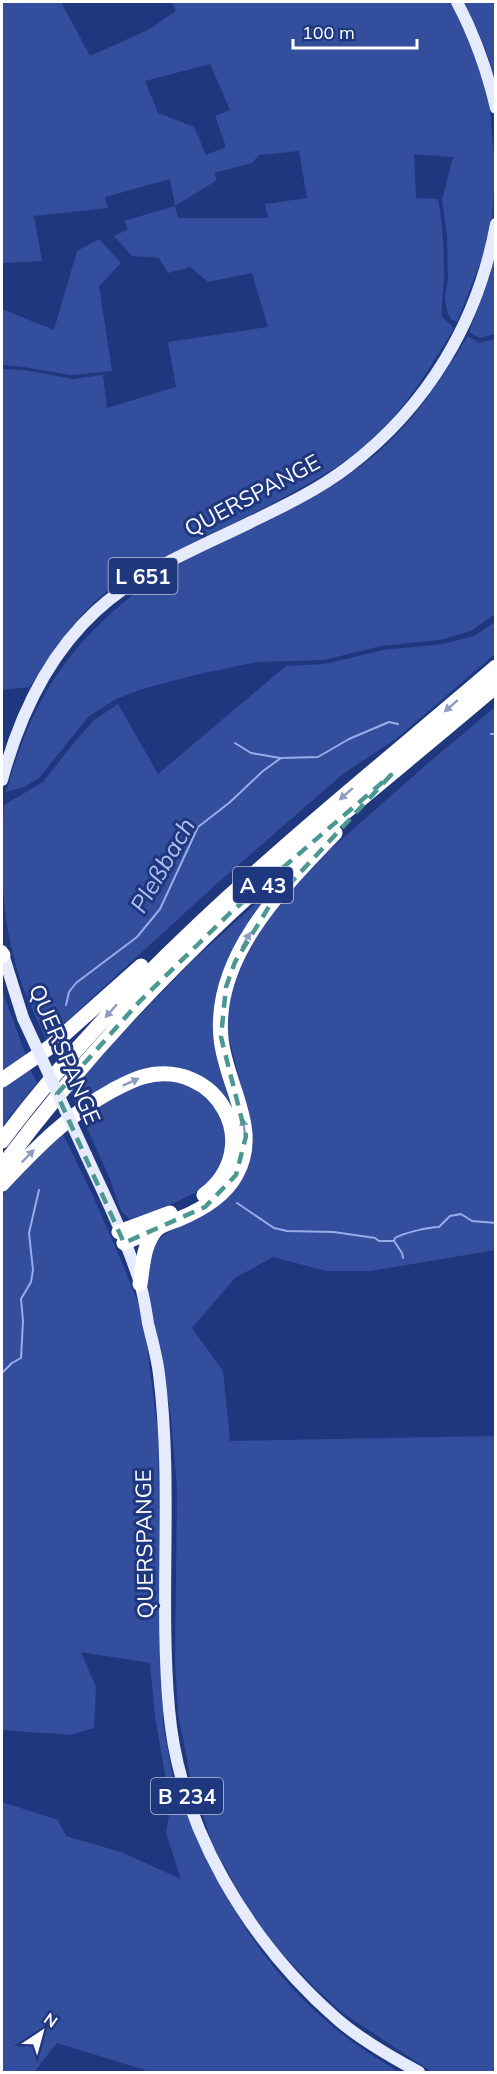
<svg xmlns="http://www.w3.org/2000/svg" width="497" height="2074" font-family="Mulish,sans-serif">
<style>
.green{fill:#324e9d;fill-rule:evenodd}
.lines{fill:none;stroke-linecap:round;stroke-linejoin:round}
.stream{stroke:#97ade9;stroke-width:2}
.primary{stroke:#e6eafd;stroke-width:12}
.highway{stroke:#fff;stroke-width:15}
.primary-bridge{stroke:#e6eafd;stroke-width:12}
.oneway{fill:#8f9bbf}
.marked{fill:none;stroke:#4b9892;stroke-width:4.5;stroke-dasharray:12 8;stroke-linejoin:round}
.labels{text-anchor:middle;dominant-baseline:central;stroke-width:6;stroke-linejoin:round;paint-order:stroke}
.shield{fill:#1f377f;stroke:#bcc3d9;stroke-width:1.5}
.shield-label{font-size:21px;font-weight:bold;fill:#fff}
.street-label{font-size:22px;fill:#fff;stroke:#1f377f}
.water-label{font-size:24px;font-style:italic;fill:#afc0ef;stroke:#1f377f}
</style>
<rect width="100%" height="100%" fill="#1f377f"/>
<path class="green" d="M2 2H61L90 56 148 30 176 11 172 2H453L472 42 489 100 495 168 492 221 485 251 457 322 451 319 448 314 445 299 448 278 447 235 442 200 453 157 414 154 416 198 438 199C443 224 444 250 444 275 444 290 441 303 442 317L454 328C426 375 397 422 353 455 330 473 304 486 279 500 252 514 225 528 198 541 169 555 139 568 114 586 77 613 53 650 30 687L2 690V369L25 370 72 379 103 375 107 408 176 387 168 342 268 327 252 273 208 282 190 267 168 273 159 258 132 256 114 236 128 229 124 221 175 206 170 179 105 197 108 208 34 216 42 261 2 263ZM210 64 230 110 215 116 226 147 206 155 194 127 158 113 145 81ZM299 151 307 198 265 204 268 218H178L175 206 217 180 214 173 252 163 259 155Z
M463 2H495V84C490 55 477 27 463 2Z
M99 239 121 263 99 286 112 371 71 375 23 367 2 365V309L54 330 77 251Z
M495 251V334L480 338 469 332 490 276Z
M468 336 479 343 495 339V614L471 631 440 640 381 646 324 660 257 662 199 674 142 689 116 699 89 716 39 778 24 787 6 792C13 768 21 742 32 719 69 639 137 582 215 545 267 521 317 499 362 465 410 429 437 385 468 336Z
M495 622V654L396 739 344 773 213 887 46 1040C35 1015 22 989 15 962 1 912 0 857 4 805L43 782 73 744 93 721 118 704 158 774 286 666 325 664 383 650 443 644 474 636Z
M495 707V1250L371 1271H326L273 1257 235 1278 192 1328 223 1371 230 1441 495 1436V2072H432L344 2014 315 1988 276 1947 248 1910 212 1843 190 1775 178 1714 175 1660 177 1489 171 1417 146 1276 153 1244 165 1234 206 1211 243 1094 226 1026 233 985 251 945 282 900 317 861 427 764Z
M302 862C268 902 229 947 220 1001 215 1035 223 1059 232 1090 261 1183 216 1204 138 1232L137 1229C163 1219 190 1211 212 1193 242 1170 248 1123 222 1094 215 1086 205 1080 196 1076L195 1073C144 1058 118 1080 78 1109L68 1090 192 961Z
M2 990 26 1056 2 1070Z
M28 1065 37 1083 2 1126V1082Z
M159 1077 201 1089 225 1119V1159L204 1189 158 1210 130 1219 121 1211 110 1179 82 1117 124 1091Z
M63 1134 93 1196 123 1265 138 1302 146 1338 158 1434 163 1724 175 1788 168 1791 155 1717 150 1663 81 1652 96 1687 94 1728 71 1735 2 1730V1195L24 1170Z
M183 1801C214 1884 257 1961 324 2019 347 2040 373 2056 399 2072H143L145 2070 57 2043 34 2072H2V1802L58 1820 66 1836 121 1852 181 1879 166 1833 171 1803Z"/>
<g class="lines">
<path class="stream" d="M491 734H496
M235 743 251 753 280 758
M66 1005 69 992 76 983 137 937 160 909 198 827 229 803 263 771 281 758 318 757 349 739 389 722 398 724
M237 1203 274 1228 287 1231 334 1232 375 1238 379 1241H394L395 1238C403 1233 429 1227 439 1227L450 1216 461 1214 472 1221 496 1223
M394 1241 402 1253 403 1258
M2 1373 12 1363 21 1358 23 1321 21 1299 31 1282 33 1270 29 1233 39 1190"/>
<path class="primary" d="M457 2C475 36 487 70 496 108
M2 780C19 717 47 656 96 611 139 571 196 549 249 523 282 507 318 490 348 467 427 407 478 322 496 224
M2 951 23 1018
M86 1155C105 1196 126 1239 140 1283 144 1296 146 1310 148 1323 152 1340 157 1357 159 1374 173 1485 159 1597 169 1709 179 1827 248 1941 337 2019 361 2040 391 2057 419 2072"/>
<path class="highway" d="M2 955H3
M2 1080 50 1047 141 966
M2 1141C139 957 322 816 496 667
M2 1167C70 1075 146 992 229 914 315 834 407 762 496 686
M2 1184C36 1148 69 1114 113 1090 123 1085 132 1080 142 1077 217 1056 267 1147 204 1195
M119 1232 170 1213
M124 1243 156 1229
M140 1284C143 1266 143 1246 155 1231 160 1225 172 1222 179 1219 201 1210 224 1197 236 1175 262 1129 225 1084 221 1038 213 956 283 887 335 833"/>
<path class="primary-bridge" d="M23 1018 86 1155"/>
</g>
<defs><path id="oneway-solid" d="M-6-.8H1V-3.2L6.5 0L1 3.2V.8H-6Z" transform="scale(1.5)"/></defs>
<g class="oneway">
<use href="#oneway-solid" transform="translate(451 706) rotate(139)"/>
<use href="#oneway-solid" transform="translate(346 794) rotate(139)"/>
<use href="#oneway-solid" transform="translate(246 940) rotate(-60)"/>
<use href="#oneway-solid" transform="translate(111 1011) rotate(132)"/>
<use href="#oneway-solid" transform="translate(131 1082) rotate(-24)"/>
<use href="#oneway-solid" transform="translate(244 1127) rotate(-98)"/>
<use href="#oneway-solid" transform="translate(28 1156) rotate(-46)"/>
</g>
<path class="marked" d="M391 775 270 905 235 962 226 987 221 1037 246 1136 236 1175 205 1207 124 1243 57 1094 140 1001 230 913Z"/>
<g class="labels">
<g class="shield">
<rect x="108.5" y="558" width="69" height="36" rx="4.5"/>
<rect x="233" y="867" width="60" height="36" rx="4.5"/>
<rect x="151" y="1778" width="72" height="36" rx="4.5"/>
</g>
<g class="shield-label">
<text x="143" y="576">L 651</text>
<text x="263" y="885">A 43</text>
<text x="187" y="1796">B 234</text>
</g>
<g class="street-label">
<text transform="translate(252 495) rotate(-28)">QUERSPANGE</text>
<text transform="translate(65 1054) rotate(67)">QUERSPANGE</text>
<text transform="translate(144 1544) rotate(-91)">QUERSPANGE</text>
</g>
<g class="water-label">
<text transform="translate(162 865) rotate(-60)">Pleßbach</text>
</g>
</g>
<rect width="497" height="2074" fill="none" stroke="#ffffff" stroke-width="6"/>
<g transform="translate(42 2032) rotate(36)" stroke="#1f377f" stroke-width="4.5" paint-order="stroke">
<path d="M0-4.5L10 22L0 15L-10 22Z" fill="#ffffff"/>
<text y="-9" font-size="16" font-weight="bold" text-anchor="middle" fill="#ffffff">N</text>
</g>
<path d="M293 39v9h124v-9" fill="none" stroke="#ffffff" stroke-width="3"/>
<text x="302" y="39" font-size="18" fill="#ffffff" stroke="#1f377f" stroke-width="4.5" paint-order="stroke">100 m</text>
</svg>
